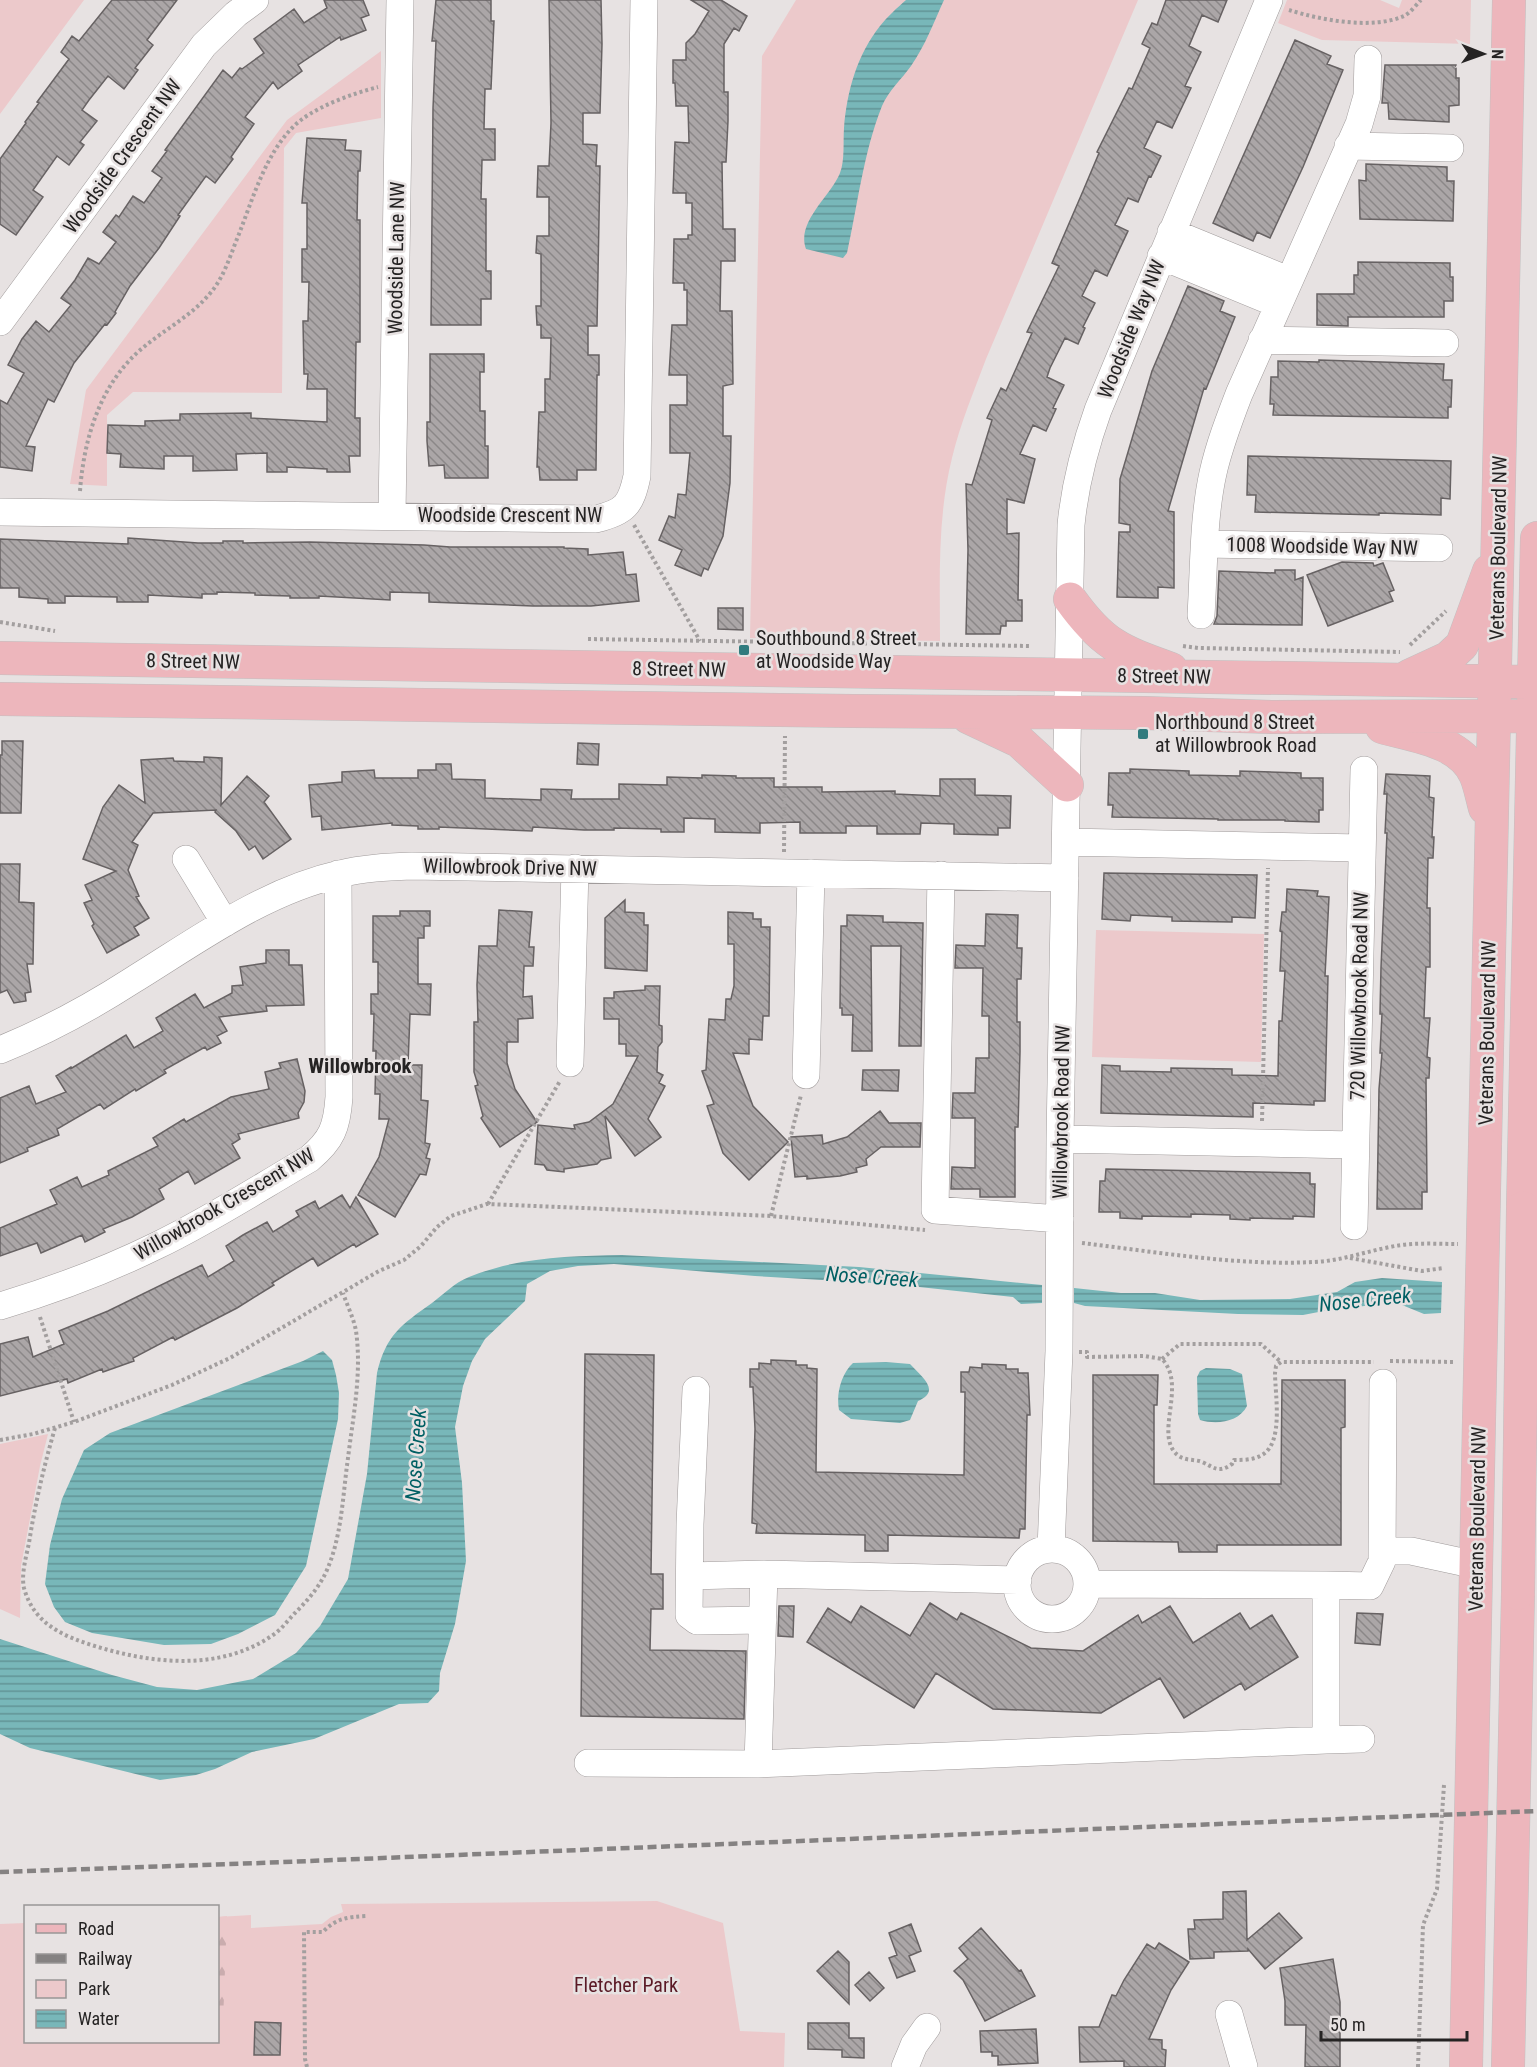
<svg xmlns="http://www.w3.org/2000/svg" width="1537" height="2067" font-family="'Roboto Condensed',sans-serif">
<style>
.green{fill:#ecc9cb}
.forest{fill:url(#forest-firs)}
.water{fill:url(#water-rules)}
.building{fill:url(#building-back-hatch);stroke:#676263;stroke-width:1.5}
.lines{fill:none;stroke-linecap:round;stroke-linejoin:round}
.minor-casing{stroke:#a09b9b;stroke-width:28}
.major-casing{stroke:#c2c1c1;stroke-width:34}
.path{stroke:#a39f9f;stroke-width:4;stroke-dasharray:3 3;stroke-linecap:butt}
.minor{stroke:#fff;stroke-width:27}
.major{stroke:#edb6bc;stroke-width:33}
.rail{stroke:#858282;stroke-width:4.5;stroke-dasharray:9 4.5;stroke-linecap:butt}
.major-bridge-casing{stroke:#c2c1c1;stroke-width:34;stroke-linecap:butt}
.major-bridge{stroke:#edb6bc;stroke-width:33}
.poi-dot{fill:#317b7e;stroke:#e7e2e2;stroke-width:2}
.labels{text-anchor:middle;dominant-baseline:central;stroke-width:5;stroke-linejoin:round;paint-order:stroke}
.street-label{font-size:20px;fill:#252323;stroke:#e7e2e2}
.poi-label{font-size:20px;fill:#252323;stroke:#e7e2e2;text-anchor:start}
.park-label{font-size:20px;fill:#5a1a26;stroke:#e7e2e2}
.neighbourhood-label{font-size:21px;font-weight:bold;fill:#252323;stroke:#e7e2e2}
.water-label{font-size:21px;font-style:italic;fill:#005f63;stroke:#e7e2e2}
</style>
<defs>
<pattern id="forest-firs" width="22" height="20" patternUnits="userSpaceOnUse" patternTransform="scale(1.5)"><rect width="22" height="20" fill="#ecc9cb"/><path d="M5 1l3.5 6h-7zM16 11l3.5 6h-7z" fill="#caacae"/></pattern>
<pattern id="water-rules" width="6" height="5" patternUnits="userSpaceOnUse" patternTransform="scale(1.5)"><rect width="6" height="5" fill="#78b7b9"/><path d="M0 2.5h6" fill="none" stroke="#629496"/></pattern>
<pattern id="building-back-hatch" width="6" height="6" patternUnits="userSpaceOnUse" patternTransform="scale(1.5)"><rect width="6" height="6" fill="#aba6a7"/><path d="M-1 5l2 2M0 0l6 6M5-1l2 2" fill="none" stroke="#8b8788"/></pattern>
</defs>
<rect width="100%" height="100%" fill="#e7e2e2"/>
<path class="green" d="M0 0H84L0 114Z
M796 0H1138L986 359C974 391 960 424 952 458 937 518 940 580 940 641L750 638 762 56Z
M1287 0H1380L1399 8 1402 0H1471L1470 44 1322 40 1278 23Z
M381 51V118L296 133 284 148 282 393 133 392 107 415V486L70 484 86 390 287 120Z
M1096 930 1264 934 1261 1062 1092 1057Z
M48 1434 40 1466 21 1566 20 1618 0 1609V1444Z
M657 1901 723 1923 740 2031 785 2033 784 2067H0V1924L25 1923 26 2042H218V1917L251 1915V1928L322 1924 331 1917 343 1912 341 1904Z"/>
<path class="forest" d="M227 1916 223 2022 218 2016V1917Z"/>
<path class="water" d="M906 0H944C934 22 925 46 911 66 901 80 889 90 882 106 863 154 858 204 847 253L843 258 806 249C796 222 830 197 840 173 845 160 843 142 844 128 847 91 857 55 880 26 887 17 897 8 906 0Z
M622 1255 859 1267 1042 1285V1303L1021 1304 1013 1297 891 1284 755 1276 614 1264 578 1266 550 1271 527 1284 525 1301 485 1339 472 1361 463 1386 455 1427 462 1483 466 1561 455 1624 440 1673 439 1691 428 1703 399 1704 314 1739 252 1752 215 1769 196 1775 160 1780 30 1748 0 1734V1639L112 1675 157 1687 197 1690 253 1679 296 1653 320 1626 348 1579 367 1474 377 1373C386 1335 401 1325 432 1303 444 1294 454 1283 469 1277 518 1257 570 1256 622 1255Z
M1382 1278 1442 1282 1441 1313 1424 1314 1402 1305 1382 1304 1329 1310 1303 1315 1238 1314 1085 1306 1074 1303V1288L1121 1293H1155L1200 1300 1290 1299 1337 1292 1355 1282Z
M323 1351 332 1360 336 1375 339 1393 338 1419 306 1566 275 1615 238 1634 211 1644 164 1645 92 1633 65 1622 54 1607 45 1584 50 1545 62 1499 84 1450 110 1433 303 1361Z
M886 1362 910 1364C921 1376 942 1391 918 1401L910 1420 900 1423 851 1419 839 1410C836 1394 841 1374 853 1363Z
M1206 1368 1230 1369 1242 1374 1247 1406C1239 1422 1217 1425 1200 1420L1198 1414 1197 1377 1200 1371Z"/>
<path class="building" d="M112 0H177L147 40 153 45 135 68 138 70 124 89 108 76 89 100 82 110 97 121 80 142 84 145 69 165 57 156 33 190 43 197 16 235 0 224V159L26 123 25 122 39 103 37 102 69 59 61 52 72 36 79 41Z
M324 0H363L369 15 361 18 366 30 341 40 340 37 298 65 302 71 278 89 273 82 245 117 254 124 231 157 233 159 215 183 206 176 178 215 180 216 159 248 130 286 115 312 116 313 107 325 105 324 74 363 54 402 48 399 26 446 35 447 32 471 0 467V400L7 404 24 373 8 365 22 339 36 321 49 332 71 305 61 298 75 280 88 258 99 264 116 242 103 232 116 215 119 217 133 196 144 203 162 178 152 171 167 151 165 150 223 70 232 78 240 68 242 69 264 53 254 39 294 9 304 23 327 8Z
M436 0H491V21H494L491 89H485L484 129H495V160H482L481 199H486V271H491V299H481V325H431L433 108 436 41H432Z
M549 0H601L602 44 600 113H583V144L597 145 596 166H600L597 326H588V355H599V375H597L596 470H577V480H540L539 467H537L539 412H545V379H550L551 338H541V325H537L536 306H541V254L536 253 537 236H549V197H537L538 166H549L551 123Z
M691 0H721L747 16 739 31 734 28 724 44V92H728V121L726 162H722L723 229H735V261H721L720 311H732L733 384 723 386V436H731L730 483 723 536 708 570 704 568 701 576 675 565 682 550 659 540 669 516 675 518 678 494 686 495 690 453H670V405H687V375H669L672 325H687V290H684V283H673L674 239H688V235H692V203H686V193H673L675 142 689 143 688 106H676L675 83H673V60H686V43L695 34 709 11Z
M1166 0H1227L1218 22 1202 15 1189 46 1201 52 1185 86 1191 88 1172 128 1157 121 1144 148 1161 156 1151 177 1149 176 1138 202 1128 198 1115 225 1128 231 1107 276 1095 270 1082 296 1095 303 1083 327 1085 328 1078 344 1065 338 1050 368 1047 377 1064 385 1053 408 1056 409 1046 431 1033 425 1020 454 1035 459 1024 503 1007 499V534L1019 533 1018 600H1022V621H1006V626H1001L1000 634H966L968 550 966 484 972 485 992 420 987 418 1001 388 1006 391 1032 333 1027 332 1059 266 1052 263 1083 191 1099 153 1097 152 1129 88 1132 89 1150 48 1142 44 1152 23 1157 25Z
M1295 40 1331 56 1327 64 1343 70 1303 167 1270 238 1257 232 1253 241 1213 223Z
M1385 65H1456V78H1459V105L1449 106V122L1389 119 1388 103H1382Z
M307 138 346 140 345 150 361 151 360 171H358L357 220H360V342H356L355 418H360V456H349L350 472H327V469L287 467V472H267V453L236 454 237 470 193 471V456H164V469L120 467 121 454 107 453 108 425 145 426V421L180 420V414L251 413V418L327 422V389H307L308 374H304L303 321H308L309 282H302V249H307V203H302Z
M1366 164 1447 167V181H1454L1453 221 1360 219 1359 180 1366 181Z
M1358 262 1450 263V277H1453V301H1444V317H1348V326L1317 325V294H1354V275H1358Z
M1188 286 1224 301 1220 311 1235 317 1206 389 1204 388 1168 511 1174 512V588L1158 587V598L1117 597 1119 532H1130V525L1119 523 1120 479 1152 371Z
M430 354H484V372H480V411H485V446H488V478H445L444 465 429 466 427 441V422H430Z
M1319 360 1444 364 1443 380H1452L1451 407H1448V418L1273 415 1274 404H1270L1271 377H1278V361L1319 362Z
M1248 456 1451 461 1450 499 1441 498V515L1379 513V515L1255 512 1256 495H1247Z
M128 538 198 543H223V541H243V543L310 542 424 545 450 547H564V548L588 549V555L623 552 626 575 636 574 639 601 591 606H533L429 602V593L390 592V600L319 596V598H290V596L255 595V593L217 592V594H202V598L148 595V602H117V597L65 596V603H48V599L19 597V588H0V539L128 544Z
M1342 562 1373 563 1374 566 1383 563 1394 590 1389 592 1393 601 1328 626 1307 575Z
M1275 570H1295V580L1303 577 1302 625 1214 624 1217 616 1219 571 1275 573Z
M718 608H743V630L718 629Z
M2 741H23L21 813H0V755H2Z
M578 743 599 744 598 765 577 764Z
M204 757 222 758 221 805 247 776 269 796 264 802 291 839 263 859 255 846 249 850 236 831 215 812 216 810 153 813 132 842 138 845 128 870 139 896 136 897 149 918 134 927 139 935 107 953 92 926 94 924 84 903 92 900 85 885 116 871 83 859 103 807 119 785 145 803 141 760 173 758 174 761 204 762Z
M436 764H451L452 779 485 780V798L541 800V789L572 790 571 799H619V784L667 785V777L702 778V775L736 776V778H774V787H822V792L895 791V794L940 796V779H975V795L1011 796 1010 828H998V835L954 834V824L921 823 920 834H877V826H846V833H800V822L760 823V833L715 832V819L684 818V832H661V829L614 828V830H584L533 827 532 831 439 827V829H418V826L392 825V823L322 830 321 816 312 817 309 785 342 782V772L374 770 375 778H418V770H436Z
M1130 769 1189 771V775L1240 776V771L1301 773V778H1323V810H1319V822L1285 821V820H1218V819L1112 817 1113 805H1108L1109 773H1130Z
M1386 774 1430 776 1429 797 1434 798 1432 837H1434L1433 858H1428L1427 908H1430V967H1426L1424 1018H1430L1427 1057 1430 1058 1429 1078H1426L1427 1192H1422V1209H1377L1379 1089 1382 1053H1380L1382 1014H1380L1381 967 1387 833H1385L1387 794H1384Z
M0 864H20L19 902 34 903 33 964H27L31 992 25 993 26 1001 14 1003 7 990 0 993Z
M1104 873 1257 875 1255 918 1232 917V922L1172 921V917L1131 915 1130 921 1102 919Z
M1287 889 1318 891 1317 896 1329 897 1325 976H1328L1325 1101H1314V1105L1253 1103V1117L1101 1113 1102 1065 1120 1066V1071L1171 1072V1068L1232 1069V1075L1278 1076 1279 1021H1282L1285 971H1280L1282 932 1280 931 1282 912H1286Z
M625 900V912L644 913V925H648L647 971 605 968V918Z
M499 910 532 912 529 947H534L533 966H524L523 997 532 996 533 1018 518 1019V1042H507V1063L515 1089 537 1122 500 1147 481 1118 483 1116 475 1086 478 1085 474 1072V1022H478L477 985 479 946H497Z
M400 911H430V926H424V938H418V984H431L430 1015 410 1014 408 1065H422L421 1100 428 1101 425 1143 430 1144 426 1158 430 1159 426 1175 420 1174 395 1217 358 1195 379 1157 389 1119H379L380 1094H375L376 1051H373L374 1014H371V994H378V962H373V916H400Z
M728 912 753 913V919H761V927H770L769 1016H763L762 1040 749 1039V1054L733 1053 753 1106 788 1142 749 1180 723 1153 707 1106 714 1104 702 1071 706 1070 709 1019 725 1020 726 999H731L734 986V944H728Z
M986 914 1018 915 1017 948H1022L1021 979H1017V1022H1020V1052L1018 1127H1015V1197H980V1189H951L952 1167 975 1168V1118H952L953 1093H975L976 1058H989V1016H982L983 968H955L956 945 985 946Z
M847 915 883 916V922L923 923 921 1046H899L901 946H871L872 1051H852L853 1015H842V1008H840L841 926H847Z
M266 950H289V965H302L304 1005 266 1006 267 1011 219 1017 227 1031 217 1036 221 1043 207 1050 205 1047 164 1070 166 1073 136 1091 135 1089 104 1109 100 1104 57 1129 59 1135 27 1148 28 1151 0 1163V1098L29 1086 36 1104 66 1092 56 1076 71 1067 72 1068 126 1035 134 1048 163 1031 156 1018 195 994 204 1008 232 993V986L243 985 240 967 266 963Z
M645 986H660L659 1025 662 1026V1042L658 1047 657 1072 663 1075 659 1083 665 1086 648 1119 661 1137 635 1156 605 1116 611 1158 601 1160 597 1164 564 1169V1172L547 1170 544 1165 535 1164 538 1125 575 1129 574 1125 589 1122 613 1104 638 1056H626V1044H619V1019H604V998H614V992L645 990Z
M297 1059 305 1091 304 1102 298 1113 299 1118 238 1134 240 1139 232 1144 240 1158 195 1184 188 1171 159 1189 164 1199 132 1217 103 1229 105 1232 85 1242 82 1235 41 1253 37 1243 0 1256V1228L57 1204 50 1190 77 1177 82 1187 109 1175 108 1171 158 1146 153 1138 184 1119 186 1122 231 1097 269 1089 265 1072 281 1068 279 1063Z
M863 1070H899L898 1091 862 1090Z
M880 1111 889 1123H921L920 1147H881L866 1159 867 1165 856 1168 857 1172 840 1176 807 1179V1176L795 1177 791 1137 822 1135 823 1144 847 1137Z
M1106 1169 1310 1173V1184H1315L1314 1217 1293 1216V1219L1250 1218V1220L1230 1219V1215L1191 1214V1217L1142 1216V1219L1120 1218V1212H1099L1100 1181H1105Z
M342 1195 350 1208 356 1197 378 1234 356 1247 354 1244 318 1266 313 1258 272 1283 274 1285 237 1308 175 1340 173 1337 133 1358 134 1361 103 1372 102 1369 68 1383 67 1379 0 1396V1344L28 1337 33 1357 64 1344 59 1331 108 1311 202 1265 208 1277 234 1261 226 1246 243 1235 267 1222 273 1232 299 1216 296 1211 315 1201 319 1209Z
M585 1354 654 1355 651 1574H663V1609H651L650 1650 746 1651 744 1719 581 1716Z
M771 1360 796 1361V1365H807V1368L817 1369 816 1472 964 1475 965 1392H961V1372H969L970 1367 982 1368V1364L1006 1365V1369H1018V1373H1028L1030 1415H1027L1025 1529H1020L1019 1538 888 1535V1551H865V1535L756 1533 757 1524 752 1523 755 1429 753 1387H750V1369H759V1363L771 1364Z
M1093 1375H1158L1157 1405H1154V1484H1281L1282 1380H1345V1427L1341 1428V1545H1217V1552H1179L1178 1542 1093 1541Z
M930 1603 957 1620 961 1613 1031 1648 1083 1651 1138 1615 1142 1623 1170 1606 1193 1643 1240 1613 1250 1629 1272 1615 1298 1657 1245 1690 1241 1683 1184 1718 1160 1678 1101 1713 993 1709 936 1673 914 1708 807 1642 828 1608 851 1623 861 1606 910 1636Z
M779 1606H794L793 1637 778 1636Z
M1357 1613 1383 1614 1380 1645 1355 1643Z
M1246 1891 1247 1940 1279 1913 1302 1938 1265 1969 1248 1949V1951L1214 1952V1958L1190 1959 1188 1929H1195L1194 1920 1223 1919V1892Z
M911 1924 921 1951 909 1956 915 1971 897 1978 889 1958 897 1955 889 1933Z
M981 1928 1019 1971 1021 1970 1035 1996 985 2021 963 1980 954 1971 968 1959 959 1948Z
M1159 1943 1189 1962 1171 1990 1149 2039 1162 2040V2049L1166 2050 1165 2067H1124V2061L1080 2062 1079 2027H1099L1112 1995 1116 1996 1124 1980 1147 1944 1155 1949Z
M838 1951 849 1962V2004L817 1971Z
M1333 1959 1340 2002V2067H1305L1306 2025H1285V2001L1280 1968Z
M869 1972 884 1988 870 2001 855 1985Z
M255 2022 281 2023 280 2055H254Z
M808 2023H849V2038H864V2058L842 2057V2050L808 2049Z
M1036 2029 1038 2063 998 2065V2056H992V2052H981L980 2031Z"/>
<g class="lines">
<g class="minor-casing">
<path id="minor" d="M1348 146 1450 148
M1171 232 1288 280
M1161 256 1278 304
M0 322 204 45 236 14 255 0
M1262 340 1445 343
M0 512 596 519C625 512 631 505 637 476L644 0
M392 515 400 0
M1205 544 1439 548
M1201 615C1204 568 1203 518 1213 473 1219 446 1229 420 1239 394L1359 124 1367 96 1368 59
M1066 842 1362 848
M186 859 225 923
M941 875 935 1210 1060 1219
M0 1050C47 1031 91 1007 133 980 198 940 264 891 340 874 363 868 388 867 412 866L1065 878
M570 1063 575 868
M806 1075 811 873
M1060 1139 1355 1145
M1354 1226 1364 770
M0 1306C54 1290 107 1270 158 1245 210 1220 259 1188 309 1159 332 1140 337 1127 339 1097L338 874
M696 1390 690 1524 689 1615 697 1621 763 1620
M1051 1549 1059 1351 1060 1139 1071 525C1075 484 1084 449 1098 410L1269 0
M1017 1584a35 35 0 1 1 70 0a35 35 0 1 1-70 0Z
M1382 1551H1411L1476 1565
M690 1576 764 1574 1018 1580
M1326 1585 1370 1586 1382 1561 1383 1383
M1326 1740 1361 1739
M588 1763 758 1764 1326 1740V1585L1087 1584
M758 1764 764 1574
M1229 2014 1244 2067
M905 2067 914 2045 927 2027"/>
</g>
<g class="major-casing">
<path id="major" d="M1070 599C1102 644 1120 651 1171 669
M0 658 1534 682
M1409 676 1448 658 1462 645 1489 571
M0 699 853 711 1144 713 1272 717 1533 716
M968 717 1019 741 1067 785
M1382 727C1414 736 1462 741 1476 776 1480 786 1482 797 1485 808
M1485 1145 1509 0
M1523 1208 1537 538
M1466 2067 1479 1420
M1508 2067 1518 1593"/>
</g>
<path class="path" d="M1289 10C1321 20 1372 30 1404 16 1410 13 1416 5 1421 0
M80 491C84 437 101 381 145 346 167 328 194 314 212 291 225 275 231 253 239 234 253 198 265 156 292 128 311 108 351 94 378 87
M634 525 700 641
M0 622 55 631
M588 639 1030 646
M1410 645 1446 611
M1183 646 1198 648 1400 652
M784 852 785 736
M1262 1121 1268 868
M488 1204 560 1081
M771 1216 801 1095
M1082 1243C1157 1252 1238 1266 1314 1262 1340 1261 1364 1252 1390 1247 1412 1242 1436 1244 1458 1244
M1350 1258 1422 1271 1444 1268
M40 1317 74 1422
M1079 1352H1087V1357L1145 1356 1162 1359C1188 1386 1152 1437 1179 1456 1186 1461 1195 1459 1202 1462 1214 1467 1218 1474 1232 1464L1234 1460C1243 1460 1254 1460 1262 1455 1284 1443 1275 1394 1275 1373L1276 1366 1281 1362H1374
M1162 1359 1180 1344H1261L1281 1362
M1390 1361 1455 1362
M55 1428C44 1466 35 1504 29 1543 26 1557 21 1575 24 1588 34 1625 65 1637 98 1647 155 1664 221 1671 273 1635 281 1630 288 1620 295 1613 309 1599 322 1584 329 1565 342 1532 343 1493 348 1458 353 1417 362 1373 356 1331 354 1319 347 1305 343 1293
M0 1440 33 1434 74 1422 172 1385 230 1358 379 1271 404 1260 421 1246 437 1227 451 1216 487 1204 771 1216 925 1230
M307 2067 305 2059 304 1932H323C336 1918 348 1917 366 1916
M1418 2067 1423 1925 1437 1889 1444 1785"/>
<use href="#minor" class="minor"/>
<use href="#major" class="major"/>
<path class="rail" d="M0 1872 260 1863 1537 1811"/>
<g class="major-bridge-casing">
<path id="major-bridge" d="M1479 1420 1485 1145
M1518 1593 1523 1208"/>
</g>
<use href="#major-bridge" class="major-bridge"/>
</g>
<g class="poi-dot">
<rect x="738" y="644" width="12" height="12" rx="3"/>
<rect x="1137" y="728" width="12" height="12" rx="3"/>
</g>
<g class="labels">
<g class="street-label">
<text transform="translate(122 156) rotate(-54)">Woodside Crescent NW</text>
<text transform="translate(396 258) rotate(-89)">Woodside Lane NW</text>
<text transform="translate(1131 329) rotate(-68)">Woodside Way NW</text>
<text x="510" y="515">Woodside Crescent NW</text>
<text transform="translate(1322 546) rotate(1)">1008 Woodside Way NW</text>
<text transform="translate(1498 548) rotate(-89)">Veterans Boulevard NW</text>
<text transform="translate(193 661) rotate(1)">8 Street NW</text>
<text transform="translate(679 669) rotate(1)">8 Street NW</text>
<text transform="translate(1164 676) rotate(1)">8 Street NW</text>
<text transform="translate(510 867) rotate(1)">Willowbrook Drive NW</text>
<text transform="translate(1359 996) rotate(-89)">720 Willowbrook Road NW</text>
<text transform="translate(1487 1033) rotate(-89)">Veterans Boulevard NW</text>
<text transform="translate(1061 1112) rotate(-89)">Willowbrook Road NW</text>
<text transform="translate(224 1204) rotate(-30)">Willowbrook Crescent NW</text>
<text transform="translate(1477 1519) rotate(-89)">Veterans Boulevard NW</text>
</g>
<g class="poi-label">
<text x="756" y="638">Southbound 8 Street<tspan x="756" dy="23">at Woodside Way</tspan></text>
<text x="1155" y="722">Northbound 8 Street<tspan x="1155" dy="23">at Willowbrook Road</tspan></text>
</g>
<g class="park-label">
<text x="626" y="1985">Fletcher Park</text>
</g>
<g class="neighbourhood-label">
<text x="360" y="1066">Willowbrook</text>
</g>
<g class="water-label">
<text transform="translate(872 1277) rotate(4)">Nose Creek</text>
<text transform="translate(1365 1300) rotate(-6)">Nose Creek</text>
<text transform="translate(416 1455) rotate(-86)">Nose Creek</text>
</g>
</g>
<rect x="24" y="1905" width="195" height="138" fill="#e7e2e2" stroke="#999696" stroke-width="1.5"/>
<rect x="36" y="1924" width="30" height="9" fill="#edb6bc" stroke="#999696" stroke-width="1.5"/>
<text x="78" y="1935" font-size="18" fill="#252323">Road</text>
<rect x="36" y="1954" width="30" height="9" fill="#858282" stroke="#999696" stroke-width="1.5"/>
<text x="78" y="1965" font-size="18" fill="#252323">Railway</text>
<rect x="36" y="1980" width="30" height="18" fill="#ecc9cb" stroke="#999696" stroke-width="1.5"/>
<text x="78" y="1995" font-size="18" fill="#252323">Park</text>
<rect x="36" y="2010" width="30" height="18" fill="url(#water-rules)" stroke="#999696" stroke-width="1.5"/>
<text x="78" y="2025" font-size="18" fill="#252323">Water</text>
<g transform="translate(1483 54) rotate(91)" stroke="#e7e2e2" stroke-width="4.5" paint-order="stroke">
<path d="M0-4.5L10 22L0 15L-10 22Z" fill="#252323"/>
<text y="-9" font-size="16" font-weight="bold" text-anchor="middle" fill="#252323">N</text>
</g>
<path d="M1321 2031v9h146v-9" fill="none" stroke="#252323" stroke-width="3"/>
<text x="1330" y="2031" font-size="18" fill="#252323" stroke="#e7e2e2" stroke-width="4.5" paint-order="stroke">50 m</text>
</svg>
